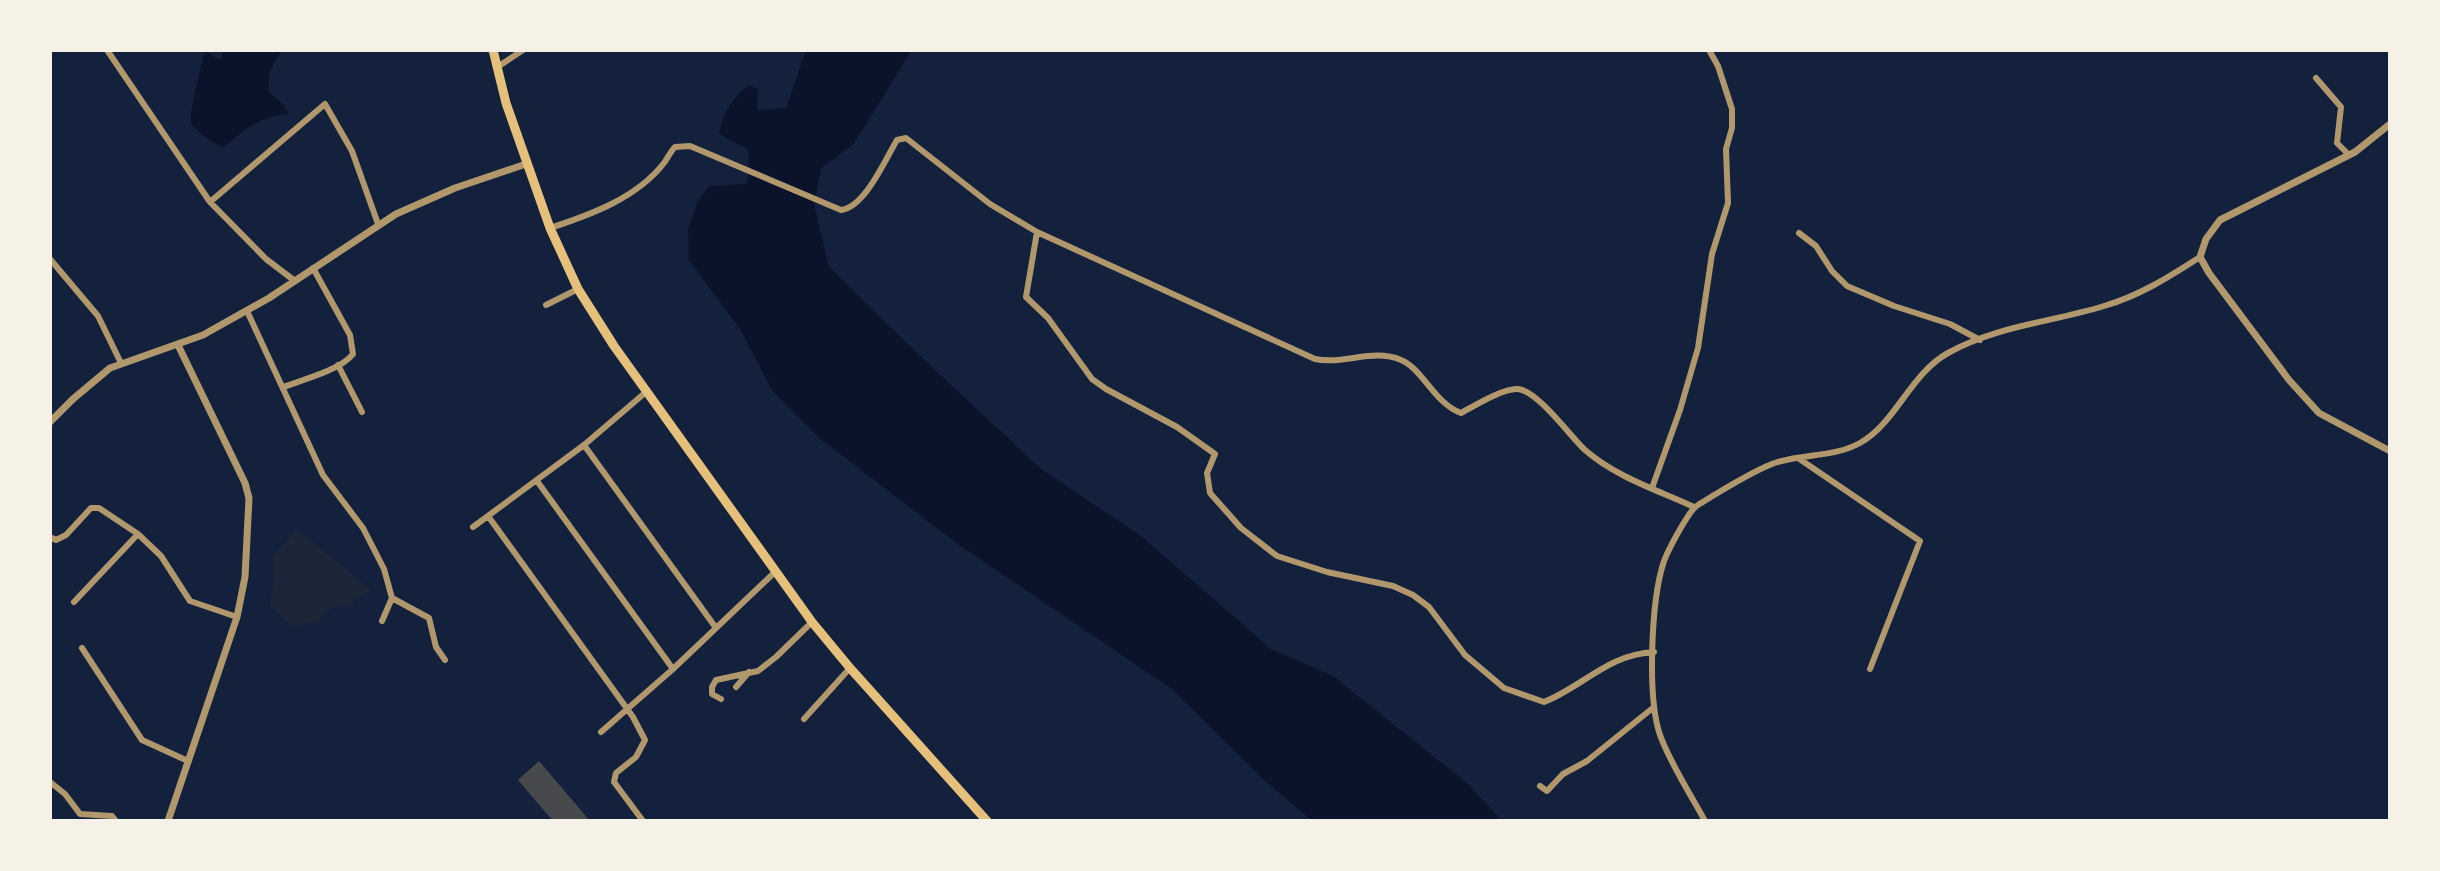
<svg xmlns="http://www.w3.org/2000/svg" width="2440" height="871" font-family="'PT Sans',sans-serif">
<style>
.green{fill:#1d2539}
.water{fill:#0b132b}
.building{fill:#48494c}
.lines{fill:none;stroke-linecap:round;stroke-linejoin:round}
.minor{stroke:#b1986c;stroke-width:6}
.tertiary{stroke:#b1986c;stroke-width:7}
.primary{stroke:#e5c07b;stroke-width:9}
</style>
<rect width="100%" height="100%" fill="#14213d"/>
<path class="green" d="M297 529 372 591 356 598 350 606C334 605 326 609 318 622L291 626 270 605 274 580 273 556Z"/>
<path class="water" d="M205 50 218 59 222 58V50L228 52 282 50 269 72 268 92 284 105 288 114C261 115 242 132 223 148 213 142 198 134 192 125 187 118 202 63 205 50Z
M806 50H912L853 145 821 168 814 204 829 267 916 352 1040 468 1141 536 1271 649 1333 676 1467 783 1502 821H1312L1263 779 1172 689 959 545 818 437 772 390 740 329 689 260 688 230 697 203 709 186 746 184 749 172 748 150 719 134C722 113 732 98 749 85L758 89 757 110 786 108Z"/>
<path class="building" d="M539 761 590 821H553L518 780Z"/>
<g class="lines">
<path class="minor" d="M107 50 210 202 266 259 295 281
M496 68 523 50
M2316 78 2341 107 2337 143 2349 155
M210 202 325 104 352 151 378 224
M550 228C590 215 637 198 664 163 668 158 670 152 675 147L690 146 841 210C865 207 885 160 897 140L906 138 990 204 1037 232 1315 359C1344 365 1373 348 1401 360 1423 369 1434 403 1461 413 1474 406 1503 388 1518 389 1538 391 1570 436 1585 450 1616 477 1657 490 1694 507
M1037 232 1026 297 1048 318 1092 379 1106 389 1177 427 1215 454 1207 473 1210 493 1241 528 1277 556 1327 572 1393 586 1413 595 1429 607 1465 655 1504 688 1544 702C1582 687 1609 654 1654 652
M1799 233 1816 246 1832 271 1847 286 1894 306 1950 324 1980 340
M50 259 98 316 121 363
M546 305 578 289
M247 311 323 475 363 528 384 569 392 598 382 621
M338 365 362 412
M283 387C302 380 341 370 353 354L350 335 313 268
M584 445 716 628
M1798 458 1920 541 1870 669
M537 481 673 669
M1652 488 1680 410 1698 348 1712 254 1728 203 1726 149 1732 128V109L1718 66 1709 50
M488 516 633 717 645 740 636 757 616 773 614 782 643 821
M473 527 584 445 646 392
M50 537 56 540 66 535 91 508H99L138 534 161 556 190 601 237 617
M392 598 429 618 436 647 445 660
M74 602 138 534
M82 648 142 740 188 761
M736 687 749 672
M721 699 712 694V687L716 680 758 671 776 657 812 622
M804 719 850 668
M601 732 673 669 775 572
M50 782 65 794 80 814 112 816 116 821
M1540 786 1547 791 1563 774 1587 761 1654 707
M1705 821C1690 793 1671 765 1660 735 1647 697 1651 600 1664 561 1669 548 1676 536 1683 524 1688 517 1691 509 1698 505 1719 492 1749 473 1772 464 1800 453 1833 458 1860 443 1896 423 1910 374 1948 353 1996 326 2052 322 2104 306 2139 296 2169 277 2200 257"/>
<path class="tertiary" d="M2390 124 2355 152 2220 220 2206 239 2200 257 2209 273 2289 380 2319 413 2390 451
M50 422 73 399 110 368 203 335 269 298 396 214 455 188 526 164
M168 821 237 617 245 577 249 498 245 483 178 345"/>
<path class="primary" d="M493 50 506 103 550 228 578 289 614 346 812 622 850 668 987 821"/>
</g>
<rect width="2440" height="871" fill="none" stroke="#f6f1e7" stroke-width="104"/>
</svg>
